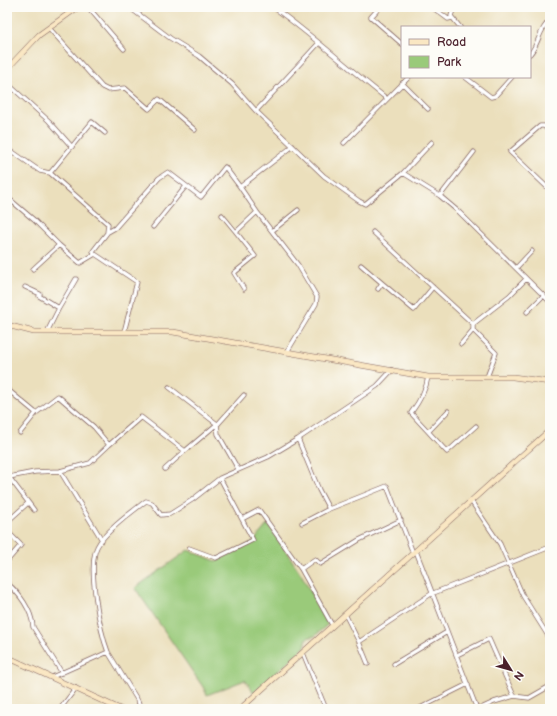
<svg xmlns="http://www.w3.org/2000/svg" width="557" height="716" font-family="'Balsamiq Sans',sans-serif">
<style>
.green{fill:#9aca7a;stroke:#727452}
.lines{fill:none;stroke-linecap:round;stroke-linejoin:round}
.street-casing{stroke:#82625e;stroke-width:5}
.secondary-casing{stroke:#82625e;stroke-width:6}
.street{stroke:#fff;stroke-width:3.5}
.secondary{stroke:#fae7c3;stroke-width:5}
</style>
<rect width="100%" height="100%" fill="#fdfcf7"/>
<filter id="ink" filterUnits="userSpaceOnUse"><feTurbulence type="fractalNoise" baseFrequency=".025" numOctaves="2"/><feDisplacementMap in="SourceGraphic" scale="8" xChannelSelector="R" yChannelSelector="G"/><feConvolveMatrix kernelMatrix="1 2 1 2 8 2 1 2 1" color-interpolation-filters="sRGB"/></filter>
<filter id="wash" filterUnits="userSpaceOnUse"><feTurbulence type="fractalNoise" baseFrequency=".012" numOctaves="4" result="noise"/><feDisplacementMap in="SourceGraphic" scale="16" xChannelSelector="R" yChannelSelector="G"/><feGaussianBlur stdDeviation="0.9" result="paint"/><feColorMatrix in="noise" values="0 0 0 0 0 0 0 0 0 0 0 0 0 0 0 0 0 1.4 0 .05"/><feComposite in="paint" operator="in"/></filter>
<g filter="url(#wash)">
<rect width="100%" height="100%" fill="#ebdfbc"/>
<path class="green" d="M268 524 301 574 328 624 315 636 307 638 305 647 254 693 245 680 207 695 203 687 135 588 188 550 216 561 252 543Z"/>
</g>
<g filter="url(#ink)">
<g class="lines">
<g class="street-casing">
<path id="street" d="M88 7 124 49
M129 7 170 38 199 56 232 84 256 111 324 176 359 201 365 204 403 173 440 196 459 212 550 302
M273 7C312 35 348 68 386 98
M380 7 371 17 402 44
M432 7 448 19 452 18
M454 7 451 16 460 27
M49 28 102 87 108 90 125 88 149 109 159 99 195 130
M530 54C540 42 538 31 550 20
M465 77 491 97 495 96 512 77
M7 83 49 121 72 147
M402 83 428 109
M256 111 318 44
M550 132 544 126H540L510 152 550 190
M105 133 92 122 50 173 108 224 107 233 93 251 95 254 137 282 124 332
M344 143 409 77
M7 148 40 171 50 173
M403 173 432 142
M440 196 474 152
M7 197 34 220 59 245 33 269
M257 212 298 265 317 297 316 304 287 352
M222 215 236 232 257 212 240 187
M153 227 186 186
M272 231 298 210
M108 232 115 228 159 178 168 172 201 197 225 167 240 187 293 146
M236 232 255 256 234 273 244 289
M373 232 473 324V330L496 353 487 377
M59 245 80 263 95 254
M361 265 382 283
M517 267 532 251
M25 287 40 294 39 296 59 308 47 332
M378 289 382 283 414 310 433 287
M59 308 76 279
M527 312 544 295
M473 324 509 296 526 279
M461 344 473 330
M428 377C426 391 419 402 411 413L447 452 476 426
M7 389 36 413 58 396 94 427 109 445 90 463 60 471 35 472 9 477 7 475
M217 424 218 434 238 469
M218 424 244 395
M429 431 448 411
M20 433 36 413
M298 439 319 490 329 509 302 523
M109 445 141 417 185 451 217 424 169 387
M165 469 185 451
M60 471 102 540
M9 477 34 510
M471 501 500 544 523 596 550 639
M329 509 387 486 413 553
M242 519 259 510 301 569 315 559 320 564 359 540 401 520
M7 522 28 503
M7 531 21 545 7 561
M189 548 216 558 253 540 220 478
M416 551 477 709
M301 569 332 625
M7 583C19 593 32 610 33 627L62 673
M345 614 359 642 431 594 550 547
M359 642 368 664
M108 652 138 701 141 709
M303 653 326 709
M457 655 489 639 514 696 529 698 550 686
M394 664 447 632
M52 677 108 652C100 631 87 567 97 547 104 532 133 511 146 501L152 503 161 515 170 514 192 500 220 478 268 457 298 439 377 386 392 370
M60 709 76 688
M418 709 468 684
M479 709 494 702 514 696"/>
</g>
<g class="secondary-casing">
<path id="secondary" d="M7 69 39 35 78 7
M7 325 34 332H173L428 377H513L550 382
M7 657 120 709
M240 709 550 430"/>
</g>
<use href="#street" class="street"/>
<use href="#secondary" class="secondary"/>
</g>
</g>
<rect width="557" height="716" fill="none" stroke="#fdfcf7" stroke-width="24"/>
<rect x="401" y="26" width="130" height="52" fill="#fdfcf7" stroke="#b5a4a5"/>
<rect x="409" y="39" width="20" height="6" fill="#fae7c3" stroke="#b5a4a5"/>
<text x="437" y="46" font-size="12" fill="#4a1f2b">Road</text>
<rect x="409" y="56" width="20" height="12" fill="#9aca7a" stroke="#b5a4a5"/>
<text x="437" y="66" font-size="12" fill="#4a1f2b">Park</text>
<g transform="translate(511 670) rotate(127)" stroke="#fdfcf7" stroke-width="3" paint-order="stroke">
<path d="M0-3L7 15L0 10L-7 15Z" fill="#4a1f2b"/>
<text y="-6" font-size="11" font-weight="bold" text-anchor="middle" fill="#4a1f2b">N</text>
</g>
</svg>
